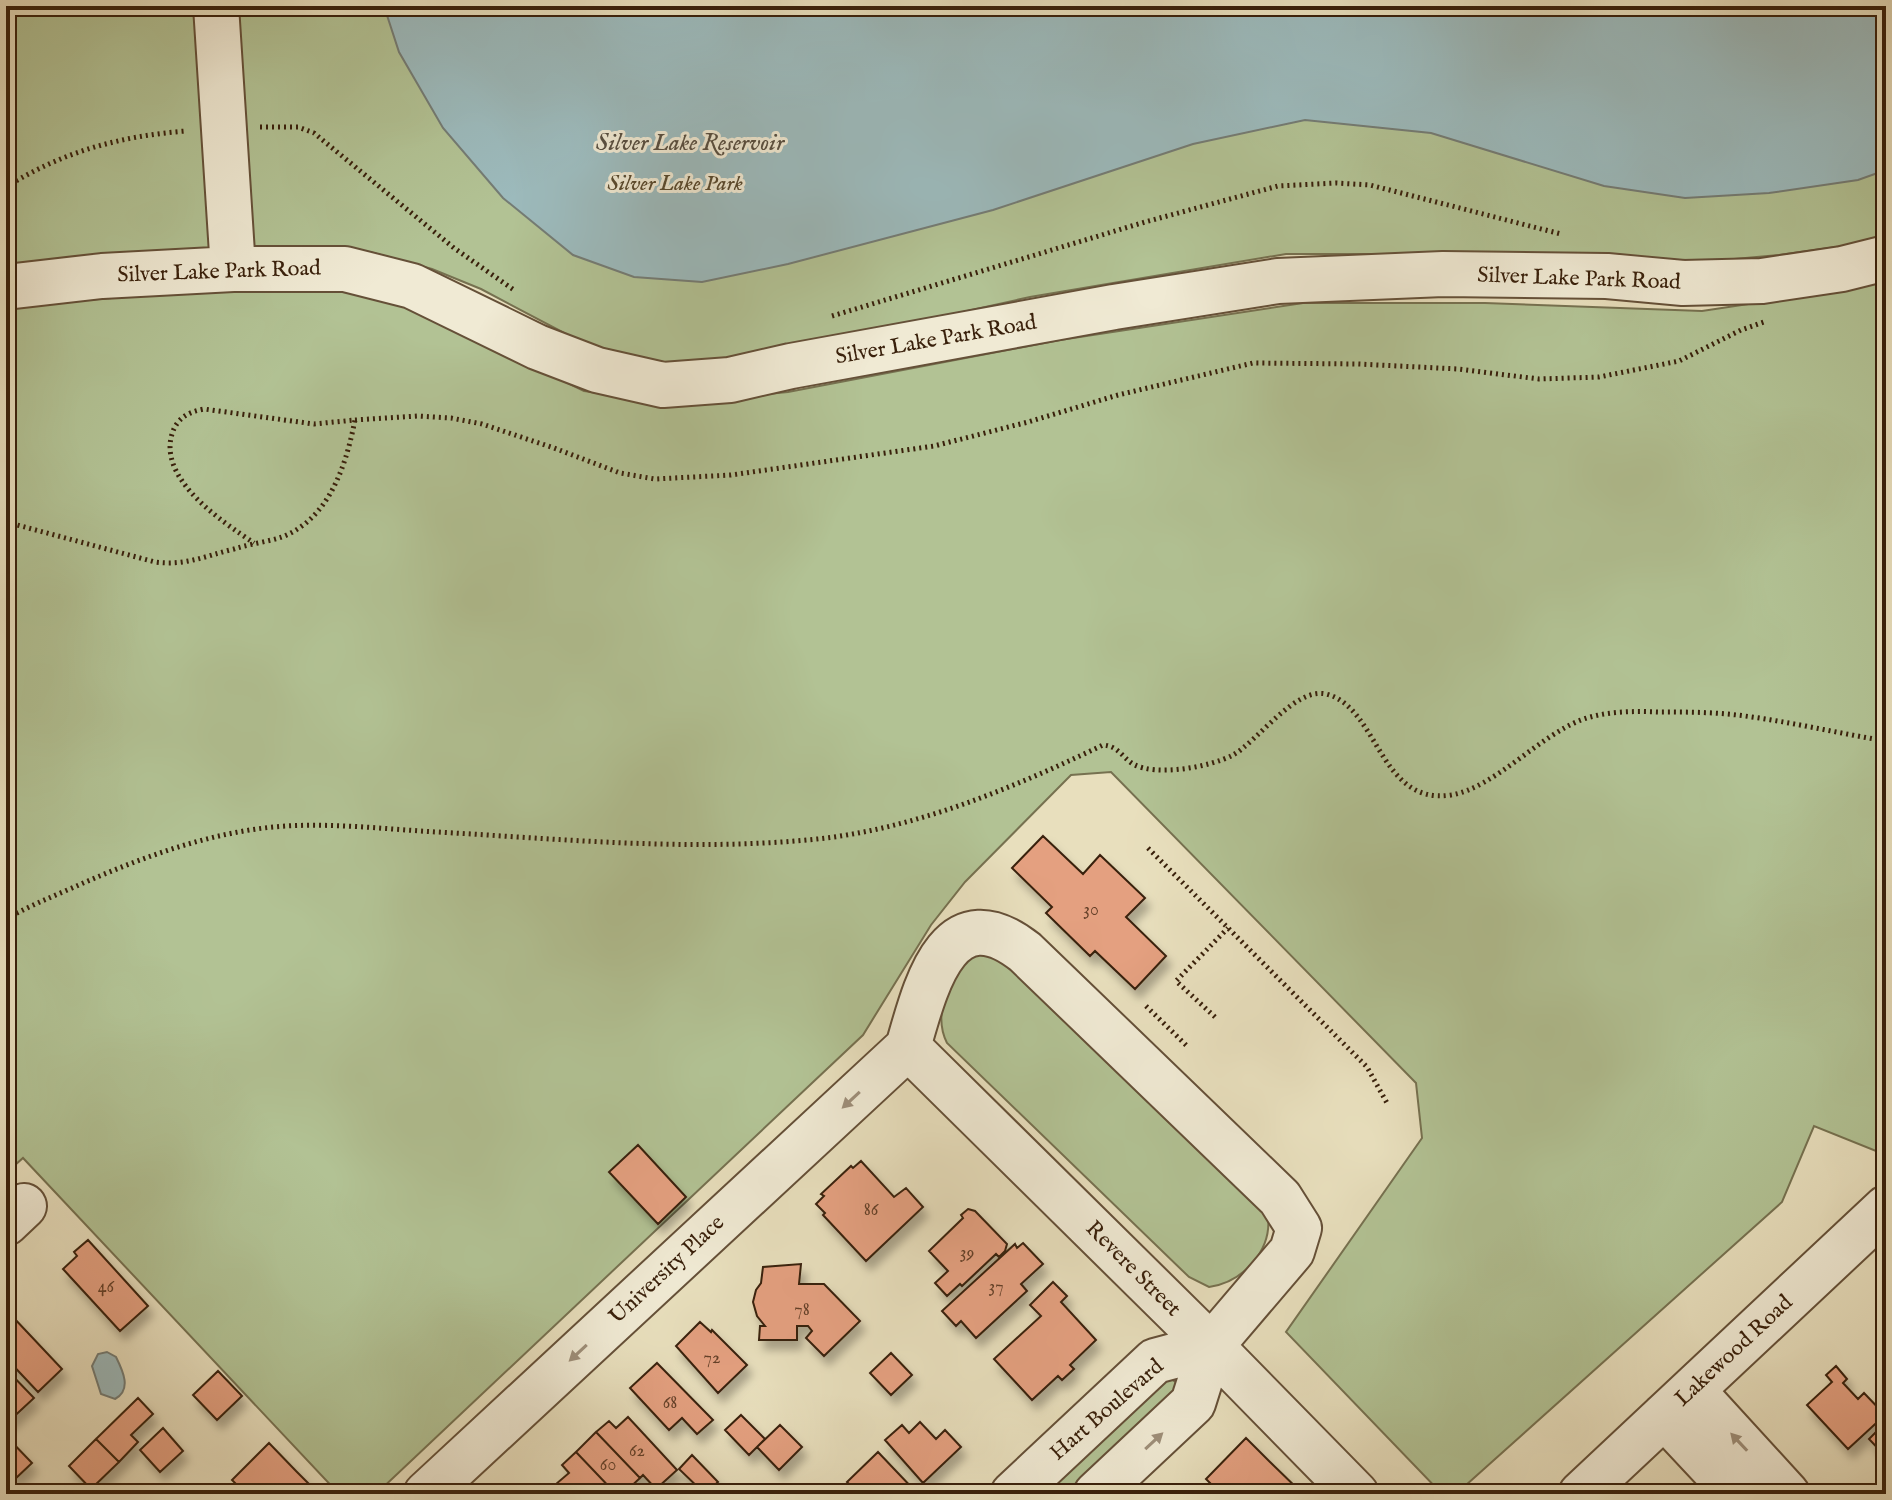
<svg xmlns="http://www.w3.org/2000/svg" width="1892" height="1500" font-family="'IM FELL English',serif">
<style>
.green{fill:#b2c294;stroke:#767150;stroke-width:2}
.water{fill:#9cbabc;stroke:#747c75;stroke-width:2}
.building{fill:#e4a080;stroke:#39200b;stroke-width:2;filter:url(#shadow)}
.lines{fill:none;stroke-linecap:round;stroke-linejoin:round}
.minor-casing{stroke:#655038;stroke-width:48}
.path{stroke:#39200b;stroke-width:5;stroke-dasharray:2 4;stroke-linecap:butt}
.minor{stroke:#f0ead4;stroke-width:44}
.oneway{fill:#9e8f7a}
.labels{text-anchor:middle;dominant-baseline:central;stroke-width:6;stroke-linejoin:round;paint-order:stroke}
.number-label{font-size:18px;fill:#644028}
.park-label{font-size:22px;font-style:italic;fill:#57482d;stroke:#f0ead4}
.street-label{font-size:22px;fill:#39200b;stroke:#f0ead4}
.water-label{font-size:24px;font-style:italic;fill:#574e40;stroke:#f0ead4}
</style>
<defs>
<filter id="shadow"><feDropShadow dx="5" dy="9" stdDeviation="4" flood-color="#0004"/></filter>
</defs>
<rect width="100%" height="100%" fill="#e8dfbd"/>
<filter id="stains"><feTurbulence type="fractalNoise" baseFrequency=".0025" numOctaves="4"/><feColorMatrix values="0 0 0 0 .2 0 0 0 0 .09 0 0 0 0 .02 0 0 0 .5 -.17"/></filter>
<radialGradient id="worn" r=".72"><stop offset=".6" stop-color="#630" stop-opacity="0"/><stop offset="1" stop-color="#630" stop-opacity=".3"/></radialGradient>
<path class="green" d="M6 6H1886V235L1843 246 1779 255 1701 262 1472 254H1286L1030 297 772 354 672 363 633 359 587 345 481 289 432 269 370 252 287 247 6 267Z
M1886 280V1155L1814 1126 1782 1202 1456 1494H1442L1286 1332 1422 1138 1416 1083 1111 772 1071 775 965 882 931 925 863 1035 376 1494H339L23 1158 6 1173V306L178 293 294 287 373 295 425 314 584 391 678 403 788 392 1060 340 1303 303H1485L1702 311 1842 290Z
M990 947 1268 1216C1272 1251 1243 1282 1209 1287L1189 1277 947 1043C933 1015 948 990 958 963Z
M1168 1377 1177 1383 1176 1397 1073 1494H1034Z"/>
<path class="water" d="M384 6H1886V170L1858 180 1769 193 1685 198 1604 186 1431 133 1305 120 1193 144 993 210 788 264 702 282 634 277 573 255 503 198 443 128 399 52Z
M107 1352 116 1357C123 1371 132 1390 115 1399L101 1394 92 1366 98 1354Z"/>
<path class="building" d="M1043 836 1083 874 1100 855 1145 898 1126 917 1166 956 1135 989 1095 951 1090 956 1046 913 1052 907 1012 868Z
M638 1145 686 1197 658 1224 609 1172Z
M861 1161 894 1197 906 1188 923 1207 866 1261 823 1215 825 1213 816 1204 824 1196 821 1194 851 1166 853 1168Z
M968 1209 975 1211 1007 1244 1005 1251 999 1257 996 1254 962 1286 960 1284 947 1296 935 1283 948 1271 929 1251 963 1218 961 1215Z
M88 1240 148 1306 120 1331 63 1269 77 1256 74 1252Z
M1023 1243 1043 1264 1021 1284 1027 1291 976 1338 961 1321 956 1326 942 1311 1015 1244 1017 1248Z
M801 1264 799 1284H824L860 1321 824 1356 806 1338 812 1331 808 1326H797V1340H759L760 1326H765L757 1316 753 1302 756 1290 761 1283 763 1267Z
M1053 1282 1067 1296 1061 1302 1096 1340 1070 1365 1074 1369 1062 1380 1058 1376 1032 1400 994 1359 1041 1316 1030 1305Z
M12 1316 62 1369 38 1392 6 1358V1323Z
M700 1322 711 1332 712 1330 747 1365 718 1393 676 1346Z
M891 1353 912 1375 891 1395 870 1373Z
M657 1363 713 1420 697 1434 682 1418 669 1430 630 1388Z
M1836 1366 1847 1379 1843 1383 1858 1399 1864 1393 1885 1415 1848 1449 1807 1405 1832 1382 1826 1375Z
M6 1369 34 1398 8 1422 6 1420Z
M218 1371 242 1396 217 1420 193 1395Z
M138 1398 153 1414 131 1435 138 1442 119 1462 96 1439Z
M741 1415 765 1439 749 1455 725 1430Z
M628 1417 677 1470 656 1489 643 1475 640 1478 596 1432 609 1421 616 1428Z
M920 1422 936 1439 945 1430 961 1447 923 1483 885 1440 902 1425 909 1433Z
M1886 1422V1457L1869 1439Z
M780 1425 802 1447 779 1470 757 1447Z
M163 1428 183 1451 160 1472 140 1450Z
M596 1432 640 1478 623 1494H616L576 1452Z
M6 1436 32 1463 15 1479 6 1470Z
M1246 1438 1269 1461 1303 1494H1221L1206 1479Z
M96 1439 119 1462 91 1489 69 1466Z
M269 1443 296 1471 319 1494H246L232 1480Z
M576 1452 616 1494H565L556 1484 569 1473 562 1465Z
M878 1452 896 1471 918 1494H859L847 1482Z
M692 1455 718 1482 705 1494 679 1469Z"/>
<g class="lines">
<g class="minor-casing">
<path id="minor" d="M216 6 233 269
M6 287 102 276 233 269H345L412 286 537 347 597 370 663 385 730 380 791 366 1114 307 1278 281 1443 274 1607 276 1683 283 1762 281 1842 269 1886 258
M908 1047 1211 1346 1356 1494
M6 1223 24 1206
M1692 1390 1787 1494
M1664 1416 1737 1494
M426 1494 908 1047C925 989 947 891 1025 952L1280 1198 1299 1228 1292 1251 1211 1346 1193 1403 1096 1494
M1013 1494 1155 1361 1211 1346
M1581 1494 1886 1208"/>
</g>
<path class="path" d="M260 127H298L314 133 454 248 514 290
M6 187C62 152 120 136 186 131
M832 316 1145 222 1278 186 1336 183 1370 185 1561 234
M355 420 417 416 451 418 482 424 554 448 620 473 655 479 731 475 934 446 1028 422 1118 395 1253 363 1358 364 1458 369 1539 379 1599 377 1679 361 1741 330 1764 322
M6 522 155 562C185 566 205 556 234 549 249 544 267 542 282 537 330 518 346 465 355 420L314 424 204 409C188 412 177 418 172 434 158 480 223 522 254 543
M1148 848 1367 1067 1387 1103
M6 919C27 907 49 898 72 888 135 860 203 834 273 827 327 822 383 829 437 832 563 839 691 852 817 839 915 829 1015 787 1103 745 1118 746 1122 757 1133 764 1156 777 1210 767 1233 755 1258 741 1295 687 1326 694 1379 707 1379 806 1451 795 1494 788 1539 736 1581 720 1605 711 1633 711 1659 712 1685 712 1711 712 1737 715 1787 721 1837 733 1886 741
M1146 1006 1187 1046
M1215 1017 1176 981 1228 928"/>
<use href="#minor" class="minor"/>
</g>
<defs><path id="oneway-solid" d="M-6-.8H1V-3.2L6.5 0L1 3.2V.8H-6Z" transform="scale(2)"/></defs>
<g class="oneway">
<use href="#oneway-solid" transform="translate(851 1100) rotate(137)"/>
<use href="#oneway-solid" transform="translate(578 1353) rotate(137)"/>
<use href="#oneway-solid" transform="translate(1154 1441) rotate(-43)"/>
<use href="#oneway-solid" transform="translate(1739 1442) rotate(-133)"/>
</g>
<g class="labels">
<g class="number-label">
<text x="1091" y="910">30</text>
<text x="871" y="1210">86</text>
<text x="967" y="1253">39</text>
<text x="106" y="1287">46</text>
<text x="996" y="1287">37</text>
<text x="802" y="1310">78</text>
<text x="712" y="1358">72</text>
<text x="670" y="1403">68</text>
<text x="637" y="1451">62</text>
<text x="608" y="1465">60</text>
</g>
<g class="park-label">
<text x="675" y="184">Silver Lake Park</text>
</g>
<g class="street-label">
<text transform="translate(219 272) rotate(-2)">Silver Lake Park Road</text>
<text transform="translate(1579 279) rotate(2)">Silver Lake Park Road</text>
<text transform="translate(936 340) rotate(-10)">Silver Lake Park Road</text>
<text transform="translate(1133 1269) rotate(45)">Revere Street</text>
<text transform="translate(667 1270) rotate(-43)">University Place</text>
<text transform="translate(1734 1351) rotate(-43)">Lakewood Road</text>
<text transform="translate(1107 1410) rotate(-41)">Hart Boulevard</text>
</g>
<g class="water-label">
<text x="690" y="143">Silver Lake Reservoir</text>
</g>
</g>
<rect width="1892" height="1500" fill="none" stroke="#e8dfbd" stroke-width="32"/>
<rect x="8" y="8" width="1876" height="1484" fill="none" stroke="#39200b" stroke-width="4"/>
<rect x="16" y="16" width="1860" height="1468" fill="none" stroke="#39200b" stroke-width="2"/>
<rect width="100%" height="100%" filter="url(#stains)"/>
<rect width="100%" height="100%" fill="url(#worn)"/>
</svg>
